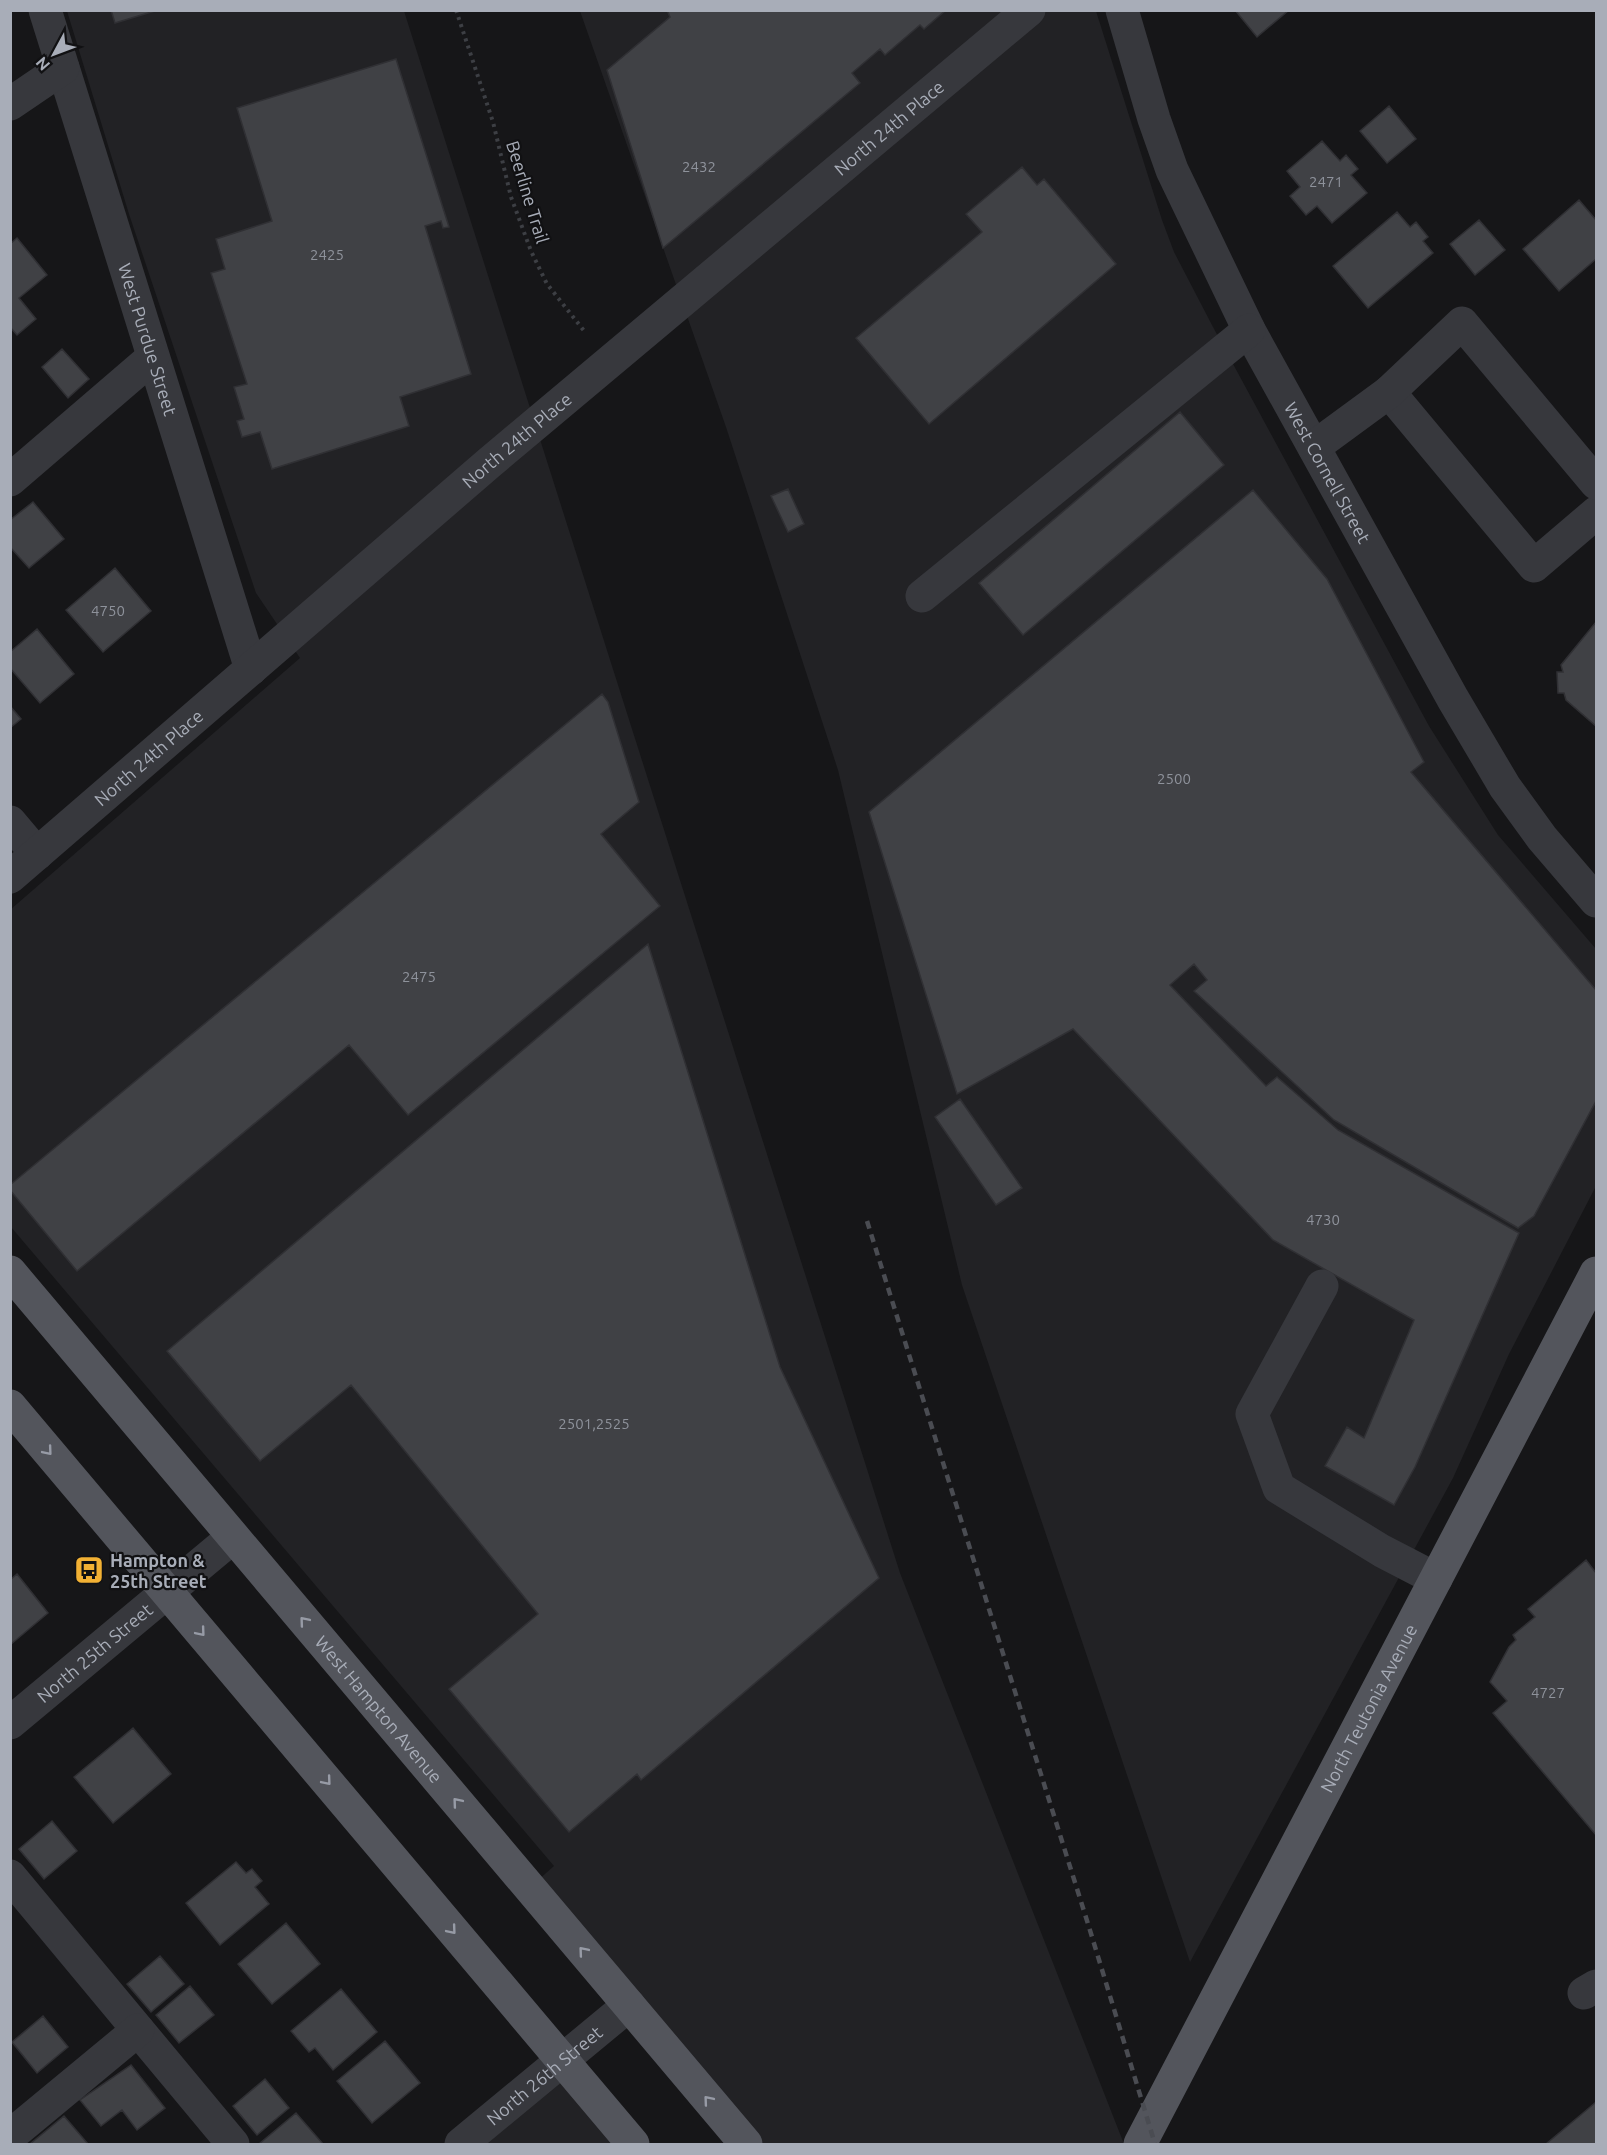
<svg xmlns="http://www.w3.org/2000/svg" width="1607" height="2155" font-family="Ubuntu,sans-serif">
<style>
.built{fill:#222225}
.building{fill:#404145;stroke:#303034;stroke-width:1.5}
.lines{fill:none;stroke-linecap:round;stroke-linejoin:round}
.path{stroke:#3d3f44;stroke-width:4;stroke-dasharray:3 4.5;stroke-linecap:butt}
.minor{stroke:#37383d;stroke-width:33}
.major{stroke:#53555c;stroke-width:33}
.rail{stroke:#4a4c52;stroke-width:4.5;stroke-dasharray:8 6;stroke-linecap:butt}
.oneway{stroke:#979ba6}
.labels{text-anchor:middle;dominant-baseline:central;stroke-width:4.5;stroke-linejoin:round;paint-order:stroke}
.number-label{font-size:15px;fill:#8e929b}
.street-label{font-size:18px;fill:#a8adb8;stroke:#111113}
.poi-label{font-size:18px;font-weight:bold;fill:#a8adb8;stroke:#111113;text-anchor:start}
</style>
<rect width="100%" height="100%" fill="#161618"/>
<path class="built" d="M67 11H404L900 1573 1124 2144H746L529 1888 554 1866 11 1227 10 910 300 658 256 593 129 214Z
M580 11H1096L1162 220 1174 252 1213 327 1429 726 1498 835 1596 949V1186L1509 1354 1453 1478 1190 1962 962 1285 838 770 726 427Z
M562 2061 633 2144H461Z"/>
<path class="building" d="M111 10H158L115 23Z
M667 10H946L924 29 920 25 885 55 880 49 852 73 860 83 663 248 607 70 670 17Z
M1235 10H1289L1257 37Z
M396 59 449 227 443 228 441 221 425 226 471 374 400 397 409 426 272 469 260 432 242 437 237 421 244 419 234 387 247 384 211 273 225 269 216 239 272 221 237 108Z
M1389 106 1416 139 1387 163 1360 131Z
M1322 141 1340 161 1346 155 1358 169 1351 175 1367 193 1332 223 1317 206 1306 215 1290 196 1300 187 1287 171Z
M1022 167 1037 185 1044 179 1116 264 929 424 856 338 982 232 966 214Z
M1579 200 1596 220V259L1559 291 1523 249Z
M1397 212 1410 227 1416 222 1428 237 1423 241 1433 253 1368 308 1333 266Z
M1479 220 1505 250 1475 275 1450 244Z
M17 238 47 275 19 298 36 319 17 335 10 327V244Z
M62 349 89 379 68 398 42 367Z
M1180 412 1224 465 1023 635 979 583Z
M788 489 804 524 788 532 771 496Z
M1253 490 1327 579 1424 762 1411 772 1596 990V1101L1534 1216 1518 1228 1334 1120 1194 991 1207 980 1194 964 1170 985 1266 1086 1277 1077 1338 1130 1519 1233 1415 1467 1394 1505 1325 1466 1347 1427 1364 1438 1414 1320 1273 1240 1073 1029 957 1094 869 812Z
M33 502 64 539 29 568 10 547V520Z
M115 568 151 611 103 652 66 610Z
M1596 622V726L1566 700 1564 693H1558L1557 672H1563L1561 665Z
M37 629 74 674 40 703 10 668V652Z
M602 694 608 702 639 802 601 834 660 906 408 1115 349 1045 77 1271 10 1190V1185Z
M10 706 21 719 10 728Z
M648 944 780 1367 879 1578 641 1780 637 1774 569 1832 449 1689 538 1614 351 1385 260 1461 167 1351Z
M960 1099 1022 1188 996 1205 935 1117Z
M1586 1560 1596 1573V1835L1493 1713 1507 1701 1490 1682 1509 1647 1516 1640 1513 1635 1535 1617 1528 1609Z
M17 1574 48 1613 10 1645V1580Z
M133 1728 171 1774 113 1823 74 1777Z
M52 1821 77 1851 44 1879 19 1849Z
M236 1862 246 1873 252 1869 262 1881 255 1887 269 1904 220 1945 186 1903Z
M286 1923 320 1964 272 2004 238 1964Z
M160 1956 184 1984 151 2012 127 1984Z
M190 1986 214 2015 179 2043 156 2015Z
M341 1989 377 2032 333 2070 315 2048 309 2052 291 2031Z
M43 2016 68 2047 37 2073 12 2042Z
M385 2041 420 2083 372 2123 337 2081Z
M131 2065 165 2108 137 2130 122 2110 101 2126 80 2100Z
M265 2079 289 2108 257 2135 233 2106Z
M1596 2102V2144H1546L1583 2113Z
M296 2113 323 2144H259Z
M64 2116 88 2144H30Z"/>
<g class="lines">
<path class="path" d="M456 10 493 122 511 197 531 251 547 284 585 332"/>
<g class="minor">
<path id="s1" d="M45 10 251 669"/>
<path id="s2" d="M1122 10 1154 119 1172 170 1249 330 1453 699 1505 787 1542 838 1596 901"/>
<path d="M10 104 63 68"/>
<path d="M1389 392 1534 566 1596 513"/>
<path d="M1314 447 1389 392 1462 323 1596 483"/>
<path d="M10 480 153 357"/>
<path d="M922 596 1249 330"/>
<path d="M10 822 37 854"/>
<path id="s3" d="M10 877 489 463 1029 10"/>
<path d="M1322 1286 1252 1414 1279 1488 1382 1551 1436 1579"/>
<path id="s4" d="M10 1723 233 1537"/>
<path d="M10 1876 233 2144"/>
<path d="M1584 1993 1596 1986"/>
<path d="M10 2136 138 2030"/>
<path id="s5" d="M461 2144 629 2005"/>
</g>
<g class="major">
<path id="s6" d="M10 1272 746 2144"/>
<path d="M10 1406 633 2144"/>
<path id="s7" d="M1140 2144 1596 1273"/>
</g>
<path class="rail" d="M867 1221 1089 1927 1155 2144"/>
</g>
<defs><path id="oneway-chevron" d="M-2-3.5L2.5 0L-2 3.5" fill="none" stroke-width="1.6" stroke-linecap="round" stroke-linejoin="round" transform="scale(1.5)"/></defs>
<g class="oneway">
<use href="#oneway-chevron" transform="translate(48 1451) rotate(50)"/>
<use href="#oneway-chevron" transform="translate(304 1621) rotate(-130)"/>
<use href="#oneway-chevron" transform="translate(201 1632) rotate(50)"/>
<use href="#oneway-chevron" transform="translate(327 1781) rotate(50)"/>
<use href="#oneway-chevron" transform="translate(457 1802) rotate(-130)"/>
<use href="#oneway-chevron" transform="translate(452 1930) rotate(50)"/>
<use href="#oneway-chevron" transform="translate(583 1951) rotate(-130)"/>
<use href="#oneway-chevron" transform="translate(708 2100) rotate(-130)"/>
</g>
<defs>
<g id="bus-square" transform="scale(1.5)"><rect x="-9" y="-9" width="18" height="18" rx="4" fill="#f2b134" stroke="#111113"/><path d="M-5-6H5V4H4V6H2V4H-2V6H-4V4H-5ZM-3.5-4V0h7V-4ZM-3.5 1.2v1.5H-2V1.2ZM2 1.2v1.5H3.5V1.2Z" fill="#111"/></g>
</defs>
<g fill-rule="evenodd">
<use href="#bus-square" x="89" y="1570"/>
</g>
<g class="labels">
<g class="number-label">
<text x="699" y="166">2432</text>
<text x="1326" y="181">2471</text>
<text x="327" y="254">2425</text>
<text x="108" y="610">4750</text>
<text x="1174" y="778">2500</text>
<text x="419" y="976">2475</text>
<text x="1323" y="1219">4730</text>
<text x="594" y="1423">2501,2525</text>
<text x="1548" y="1692">4727</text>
</g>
<g class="street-label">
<text stroke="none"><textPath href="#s3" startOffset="1155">North 24th Place</textPath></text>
<text transform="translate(528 192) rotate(73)">Beerline Trail</text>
<text stroke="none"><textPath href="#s1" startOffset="345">West Purdue Street</textPath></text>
<text stroke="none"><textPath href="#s3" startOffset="669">North 24th Place</textPath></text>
<text stroke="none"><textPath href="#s2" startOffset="508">West Cornell Street</textPath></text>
<text stroke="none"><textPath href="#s3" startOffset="183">North 24th Place</textPath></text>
<text stroke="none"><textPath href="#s4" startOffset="110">North 25th Street</textPath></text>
<text stroke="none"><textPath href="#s6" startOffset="572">West Hampton Avenue</textPath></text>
<text stroke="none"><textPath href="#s7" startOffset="492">North Teutonia Avenue</textPath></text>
<text stroke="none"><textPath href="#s5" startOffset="108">North 26th Street</textPath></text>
</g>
<g class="poi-label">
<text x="110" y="1560">Hampton &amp;<tspan x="110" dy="21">25th Street</tspan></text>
</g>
</g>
<rect width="1607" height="2155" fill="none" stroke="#a8adb8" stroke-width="24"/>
<g transform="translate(54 54) rotate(229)" stroke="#111113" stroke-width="4.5" paint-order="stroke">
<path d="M0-4.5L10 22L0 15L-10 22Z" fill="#a8adb8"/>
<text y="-9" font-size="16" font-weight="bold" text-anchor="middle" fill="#a8adb8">N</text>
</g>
</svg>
